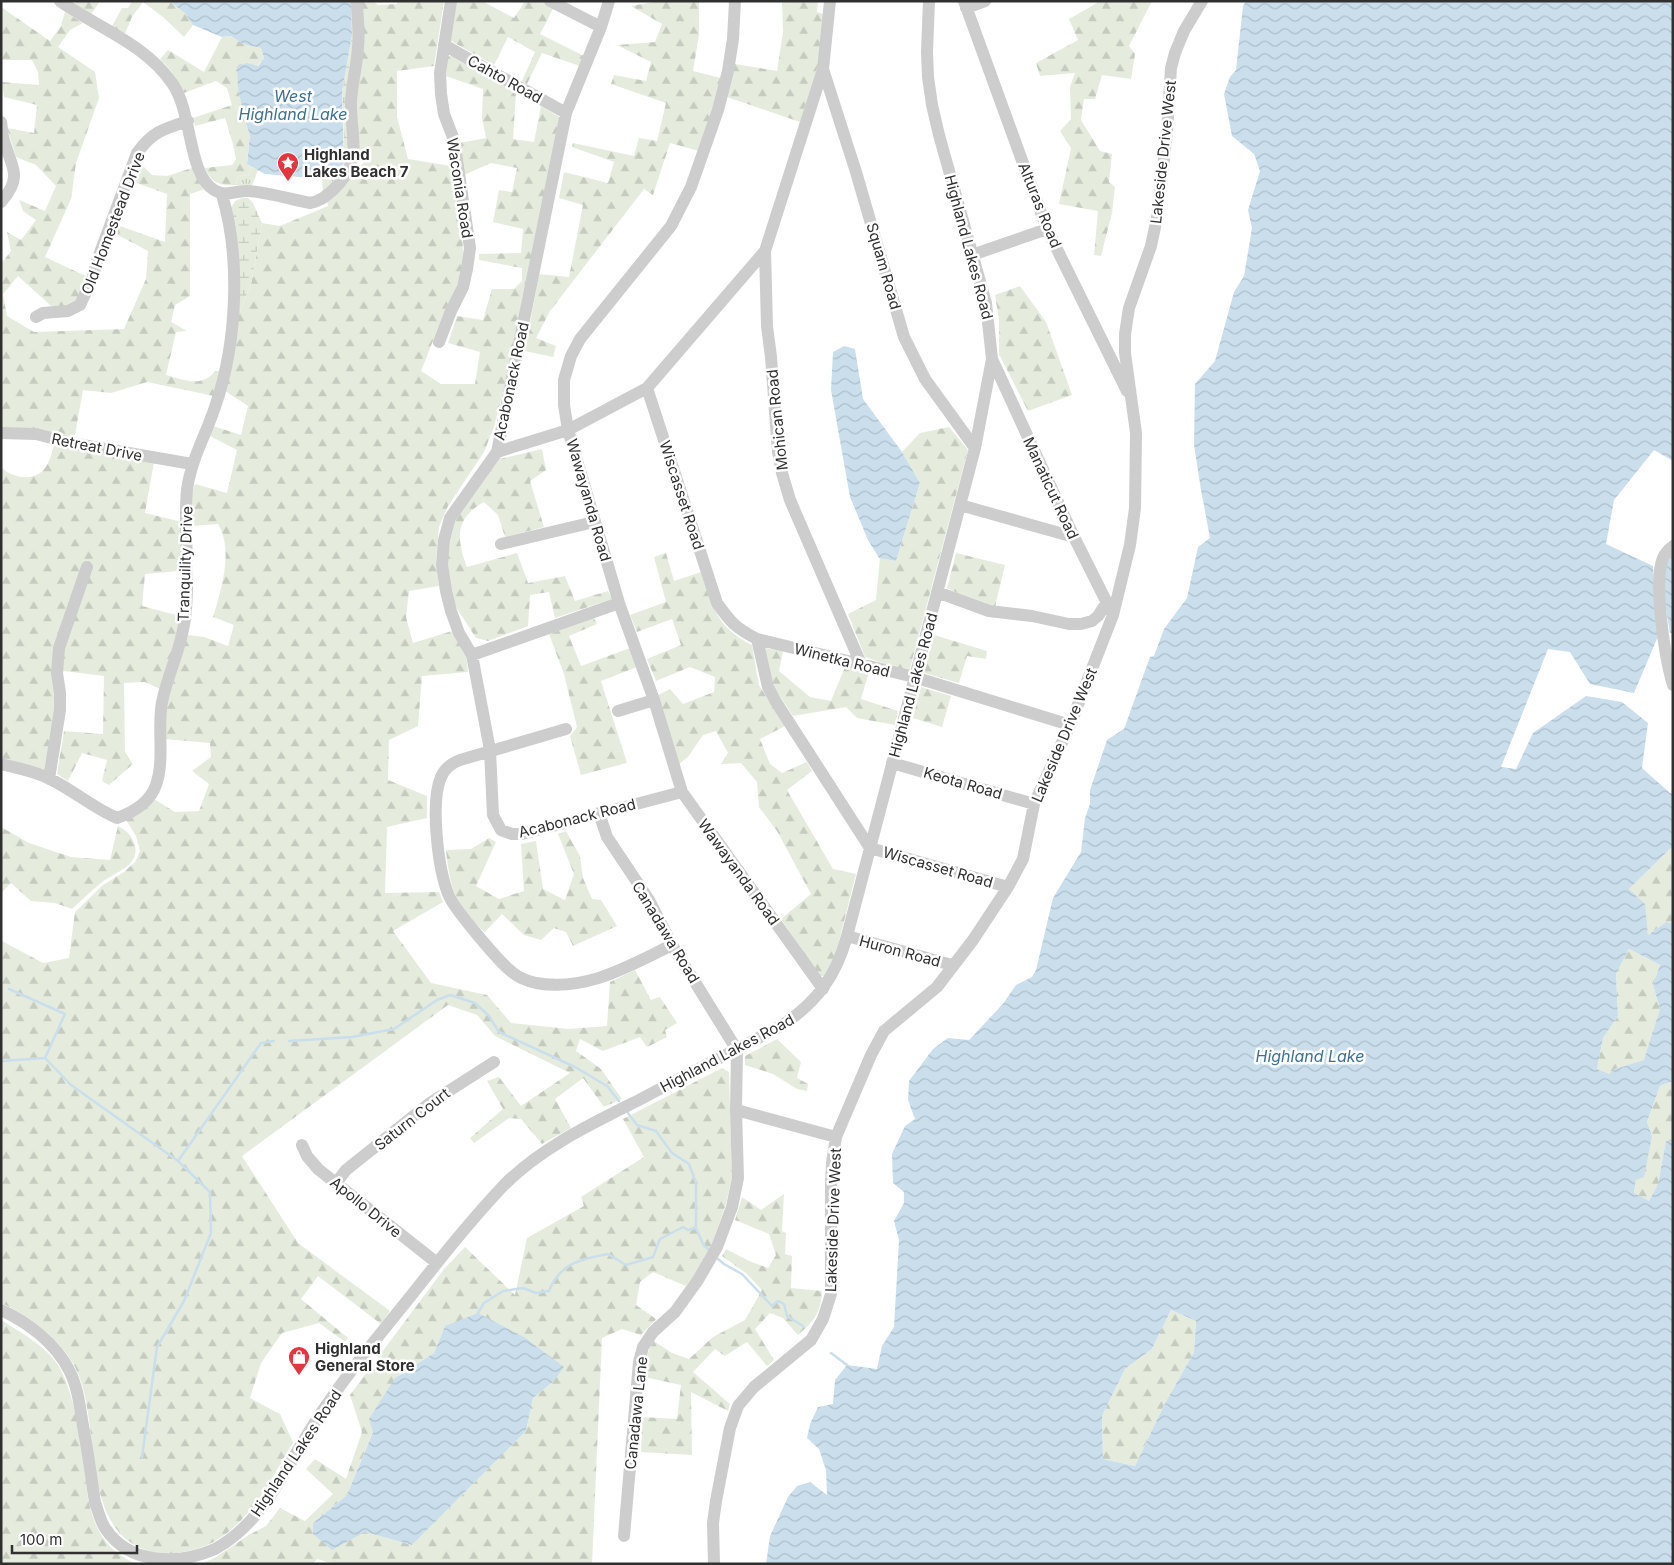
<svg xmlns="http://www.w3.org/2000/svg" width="1674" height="1565" font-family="Inter,sans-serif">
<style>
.grass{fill:url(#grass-tufts)}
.forest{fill:url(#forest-firs);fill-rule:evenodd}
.wetland{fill:url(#wetland-marsh)}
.water{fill:url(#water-waves);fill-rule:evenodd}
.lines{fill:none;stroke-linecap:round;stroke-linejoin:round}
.stream{stroke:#cadeec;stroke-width:2.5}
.minor{stroke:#cdcdcd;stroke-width:12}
.labels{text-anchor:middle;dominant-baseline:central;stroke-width:5;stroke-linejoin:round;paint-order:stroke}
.street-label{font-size:15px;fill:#303030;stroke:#fff}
.poi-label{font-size:15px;font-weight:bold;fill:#303030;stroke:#fff;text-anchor:start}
.water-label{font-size:16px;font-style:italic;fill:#3e7091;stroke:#fff}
</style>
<defs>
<pattern id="grass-tufts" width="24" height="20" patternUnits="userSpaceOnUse" patternTransform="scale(1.25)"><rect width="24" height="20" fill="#e5ecde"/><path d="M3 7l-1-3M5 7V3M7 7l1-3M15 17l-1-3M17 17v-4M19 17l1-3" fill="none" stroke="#c5cbbf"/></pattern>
<pattern id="forest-firs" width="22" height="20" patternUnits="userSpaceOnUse" patternTransform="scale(1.25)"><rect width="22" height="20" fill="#e5ecde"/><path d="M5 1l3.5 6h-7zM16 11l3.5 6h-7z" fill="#c5cbbf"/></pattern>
<pattern id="wetland-marsh" width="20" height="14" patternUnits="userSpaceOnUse" patternTransform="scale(1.25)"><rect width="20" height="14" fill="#e5ecde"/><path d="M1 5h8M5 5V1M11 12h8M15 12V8" fill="none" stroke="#c5cbbf"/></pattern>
<pattern id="water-waves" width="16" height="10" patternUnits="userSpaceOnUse" patternTransform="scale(1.25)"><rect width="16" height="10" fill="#cadeec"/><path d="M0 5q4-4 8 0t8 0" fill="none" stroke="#aebfcb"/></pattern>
</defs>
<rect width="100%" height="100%" fill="#fff"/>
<path class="grass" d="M344 140H351L348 163 323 194 322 179 335 176 344 162Z
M252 167 258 170 252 186 235 185 239 175 248 176Z"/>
<path class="forest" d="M79 1H100L90 16 72 5Z
M132 1H169L185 13 193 25 184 37 163 17 143 2 132 17 124 36 111 28 122 8H128Z
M361 1H373L378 5 397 4 398 1H444L434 66 397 71V117L408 159 451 166C456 199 466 234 462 268 460 282 453 294 447 307 437 328 430 350 421 371L441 384H475L480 352 448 343 457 316 483 320 492 289H514L522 281V268L479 260V254L521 253 523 229 493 222 499 190 512 192 517 168 491 163 464 175 459 143 486 138 482 118 483 89 446 76 447 57 452 55 516 92 513 139 534 142 541 106 561 118 531 268 523 294 510 364 494 427 484 452 448 506 439 527 436 563 439 586 409 591 406 617 413 643 452 631 466 655 468 672 422 676 418 726 389 740 388 780 427 796V818L387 827 385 893 439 892 443 902 393 931 431 983 487 995 511 1023 569 1029 607 1026 610 982 635 970 651 1000 660 997 677 1023 665 1030 667 1037 647 1047 640 1037 603 1051 580 1039 576 1051 601 1069 622 1099 604 1107 583 1078 555 1099 571 1128 542 1144 521 1119 509 1118 474 1143 470 1138 503 1109 487 1081 499 1077 521 1106 570 1073 495 1036 477 1015 448 1005 242 1156 298 1243 390 1311 381 1324 318 1276 301 1299 348 1338 345 1342 319 1323 282 1333 261 1363 250 1398 280 1414 293 1442C267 1487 239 1545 182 1552 176 1553 169 1555 163 1554 156 1554 148 1551 141 1548 79 1522 102 1418 75 1367 60 1339 29 1315 1 1303V933L2 941 43 963 69 958 75 912 103 885 124 872 135 862 140 851 136 836 126 820 154 799 175 812 199 811 209 784 192 771 211 757 210 743 164 739 166 706 188 635 204 637 228 646 234 625 213 617C221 590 234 550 218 524L192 526V494L195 484 227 493 237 450 210 436 213 426 241 435 248 406 225 391 238 316 251 284 262 223 280 226 328 206 327 201 354 170 364 163 358 157 355 103Z
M455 1H482L514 18 525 1H541L554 7 540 34 584 56 580 66 542 53 527 84 522 81 535 52 508 37 494 65 449 40Z
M660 1H699V35L693 71 721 78 713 109 699 151 670 143 653 195 644 189 550 311 536 338 556 346 553 357 525 351 539 274 569 277 583 205 559 198 564 172 608 183 614 162 572 147 573 143 634 156 639 138 657 141 666 103 611 84 614 75 646 81 651 62 617 45 655 42 662 24 631 6Z
M782 1H818L817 12 825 15 819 62 800 122 727 97 735 64 777 71 783 32Z
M1097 1H1152L1129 46 1135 54 1131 79 1102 75 1095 99H1084L1081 120 1100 151 1112 154 1109 182 1115 187 1112 213 1101 256 1094 255 1098 211 1059 204 1071 148 1060 131 1071 119 1070 87 1075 73 1040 76 1036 63 1078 40 1069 19 1097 3Z
M1 7 50 41 61 26 65 12 83 23 70 30 58 47 95 72 99 98 76 163 71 199 45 257 92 279 86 294 59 313 18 276 3 294 7 316 34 332 124 329 146 279 148 251 114 233 117 225 165 242 167 194 134 182 140 163 152 175 167 176 192 168 205 189 190 194V296L175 305 171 322 187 331 176 332 166 375C185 380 202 388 215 371H220L214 396 147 382 111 393 83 390 74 440 1 429V264L11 251 7 232 21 240 36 220 23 211 19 200 45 211 56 186 36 165 16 157 7 128 34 133 37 105 4 97 2 82 39 85 38 72 32 60H1Z
M231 36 243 44 261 48 264 58 238 88 244 118 250 135 247 163 252 167 248 176 239 175 235 185C220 186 211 183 205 168L232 165 236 159 233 144 225 118 195 126 193 118 232 105 227 88 216 81 184 93 171 71 160 59 168 50 204 72 222 37Z
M1020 286 1046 322 1072 395 1028 411 999 354V319L995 295Z
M949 427 968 450 909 672 865 657 848 614 876 600 880 558 896 561 920 483 902 452 920 433Z
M55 443 154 462 145 513 182 522 183 557 179 571 145 574 142 606 180 616 178 634 160 689 145 682 124 683 125 752 133 764 109 785 102 781 107 760 82 753 68 781 57 774 64 731 103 734 104 676 64 671 53 678 56 708 49 762 44 770 1 758V467C12 478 34 482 44 469 50 463 52 451 55 443Z
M542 449 546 470 530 481 544 527 505 537 498 515 484 502C455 518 456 538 467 567L517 553 528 583 565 576 575 601 608 591 612 599 555 618 549 592 530 595 528 626 488 641 476 638 456 607 451 591 447 566 450 541 456 519 499 459Z
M666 553 674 581 701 572C712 606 717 628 752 645L759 685 785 726 760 739 770 764 782 773 807 762 812 771 787 790 833 869 856 874 836 953 824 976H819L781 919 811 894 777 831 759 807 757 782 741 763 721 764 728 753 716 731 703 735 688 757 679 764 658 695 670 689 683 704 714 692 715 677 690 667 656 681 647 659 681 645 672 619 637 632 630 615 666 602 654 557Z
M956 553 1005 565 995 607 978 603 947 588Z
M594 618 597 624 569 636 581 666 630 648 637 667 601 681 627 763 581 775 570 736 577 727 564 674 549 634Z
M934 635 987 651 986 659 967 656 959 683 924 673Z
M765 648 783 651 779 671 810 697 831 701 845 667 869 672 861 699 898 711 895 725 857 718 846 707 793 716 774 687Z
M921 687 951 696 942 727 913 718Z
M118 826C127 831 132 835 135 846 140 866 113 873 101 883 91 891 82 900 72 909L55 903 31 901 11 883 1 893V827L29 843 71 857 110 860Z
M566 831 580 856 583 878 592 899 601 900 617 926 573 946 566 932 554 928 541 940 524 935 502 914 485 932C455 907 450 888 446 850L471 849 489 838 496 842 476 886 499 899 524 891 521 844 536 841 543 889 565 900 574 874 558 834Z
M1671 848H1673V923L1666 922 1648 935 1644 904 1629 889Z
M1629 949 1660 965 1653 985 1660 1009 1645 1060 1615 1069 1609 1075 1597 1069 1603 1038 1618 1016 1616 974Z
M777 1039 801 1062 797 1078 808 1084 807 1091 797 1089 773 1074 745 1065V1056Z
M722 1068 729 1072 732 1177 726 1204 712 1244 694 1276 686 1286 653 1272 640 1282 636 1305 656 1319 641 1335 622 1329 602 1338 592 1564H334L317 1559 313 1564H202L216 1557 249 1535 266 1526 280 1508 305 1521 333 1494 306 1469 315 1459 346 1479 362 1432 350 1395 444 1269 465 1247 515 1295 527 1238 584 1206 581 1197 644 1157 623 1119ZM445 1326 554 1381 533 1398 526 1431 412 1545 365 1532 313 1523 347 1495 395 1378 434 1353Z
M1673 1081V1141H1666L1658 1184 1649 1201 1634 1194 1636 1180 1652 1136 1647 1122 1660 1086Z
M784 1194 782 1231 786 1233 785 1254 792 1256 791 1288 822 1291C821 1313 814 1321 798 1335L783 1318 770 1313 755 1329 774 1360 767 1366 747 1342 725 1356 715 1349 693 1372 730 1404 728 1411 691 1392 692 1455 641 1452 642 1417 677 1419 681 1385 644 1377C645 1364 646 1352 654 1341L672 1353 689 1359 713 1337 745 1320 762 1290 747 1274 722 1256 726 1249 749 1261 768 1268 776 1255 769 1234 735 1220 742 1197 761 1210Z
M1171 1310 1196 1321 1194 1352 1164 1405 1135 1466 1103 1459 1102 1416 1125 1369 1152 1349Z
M1 1320C19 1331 47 1347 58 1365 79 1400 83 1463 89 1503 96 1533 108 1551 136 1564H1Z"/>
<path class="wetland" d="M351 1H355L351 140H344L342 92 352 35Z
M242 198H248L253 203 262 223 251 284 238 316 231 208 235 201Z"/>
<path class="water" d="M169 1H351L352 35 342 92 344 162 335 177 322 179 265 174 247 164 250 135 244 118 238 88 237 66 247 63 258 66 264 58 261 48 243 44 231 36 222 37 193 25 185 13Z
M1246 1H1673V461L1654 450 1614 500 1606 544 1653 566 1655 595 1663 570 1673 552V634L1670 633 1666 609 1659 634 1634 693 1590 684 1570 652 1548 649 1501 767 1516 769 1533 733 1586 696 1622 702 1648 723 1642 768 1670 793H1673V848H1671L1629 889 1645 904 1648 935 1666 922 1673 923V1081L1660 1086 1647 1122 1652 1136 1644 1177 1636 1180 1634 1193 1649 1201 1658 1184 1666 1141H1673V1549L1671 1551 1673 1564H766L770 1536 788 1497 797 1486 810 1482 827 1495 826 1470 819 1449 807 1438 810 1424 818 1407 833 1404 835 1380 847 1365 877 1369 882 1346 894 1327 899 1240 894 1221 904 1203V1192L893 1183 892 1154 905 1126 915 1119 908 1100 909 1081 933 1049 948 1038 969 1040 1002 1005 1016 985 1032 977 1036 970 1053 898 1081 852 1085 818 1090 804V790L1107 740 1124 729 1150 657 1154 656 1164 629 1187 598 1198 547 1210 538 1201 490 1194 445 1195 384 1215 361 1234 292 1244 276 1252 228 1248 210 1260 171 1254 154 1232 136 1224 94 1230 77 1236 70 1243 6ZM1629 949 1660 965 1653 985 1660 1009 1644 1060 1615 1069 1609 1074 1597 1069 1603 1038 1618 1016 1616 974ZM1171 1310 1196 1321 1194 1352 1164 1405 1135 1466 1103 1459 1102 1416 1125 1369 1152 1349Z
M844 346 855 349 863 399 902 452 920 483 896 561 879 558 868 540 850 497 831 390 833 352Z
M478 1313 524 1337 564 1367 554 1381 533 1398 526 1431 412 1545 365 1532 332 1550 313 1534V1523L347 1495 373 1432 369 1419 395 1378 434 1353 445 1326Z"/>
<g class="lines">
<path class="stream" d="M9 989 65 1014 45 1058 71 1085 178 1161 261 1043 274 1041
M289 1041 352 1037 394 1029 437 1000 450 995 475 1003 489 1016 499 1032 575 1067 607 1086 619 1101
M1 1061 45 1058
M628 1113 637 1125 656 1131 672 1153 689 1164 696 1183V1228L703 1244 708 1249
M718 1259 724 1264 742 1274 772 1306 778 1301 784 1304 787 1316 803 1326
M478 1313 484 1303 503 1291 523 1288 536 1293 549 1291C560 1263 581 1259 608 1254L626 1265 653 1257 660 1239 683 1227 688 1230 696 1228
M831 1353 847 1365
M142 1457 157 1347 184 1301 211 1233 210 1192 178 1161"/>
<path class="minor" d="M60 1C98 28 144 43 172 83 193 112 187 173 214 190 225 197 235 191 247 191 263 191 293 200 310 203 320 201 325 197 333 190 365 160 350 138 351 101 352 83 357 65 358 47 360 32 357 17 357 1
M550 1 601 27
M609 1 601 27 566 113 497 452 450 518 444 540 442 565 446 591 451 611 459 633 472 655 490 750 493 815 501 830 512 834H522L682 792
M735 1 733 39 728 71 718 110 691 187 671 226 580 339 571 356 564 380V405L568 430 619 603 654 700 682 792 823 989
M964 1 1047 229 1127 391
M966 8 985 1
M444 45 566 113
M823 69 856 172 904 337 925 379 975 448
M1 122C2 127 2 132 3 137 10 166 25 175 1 202
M765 251 767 326 771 357 778 452 782 473 790 500 861 664
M972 255 1047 229
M36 317 43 313 68 311 80 305 92 279 98 258 137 153C152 132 163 129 188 121
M439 342 451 311 463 287 467 269 470 248 454 140 444 114 441 94 440 73 451 1
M992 359 1074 537 1113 615
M647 388 717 603C731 623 736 628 757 639L768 687 776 702 870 848 1008 887
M1 433 36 434 71 443 192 464
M497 452 568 430 647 388 765 251 823 69 830 1
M960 505 1074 537
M501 544 594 522
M1673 546C1669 549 1665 553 1663 558 1653 581 1665 659 1673 685
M937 592 989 611 1032 616 1069 624H1081L1092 621 1098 616 1107 602
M757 639 914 677 1070 725
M472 655 619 603
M618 711 654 700
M566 729 460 760C452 763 445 768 441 777 430 803 438 870 449 896 455 910 500 963 512 972 519 978 527 981 536 983 586 992 629 966 672 945
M892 763 1034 804
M1 764C17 768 35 771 50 779 73 790 93 808 117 818 134 812 150 802 156 785 165 759 157 729 162 702 168 673 182 647 185 618 191 576 183 532 187 490 191 459 207 433 216 404 237 342 241 257 222 195
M49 779 60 710V693L57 673 59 648 87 567
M599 813 607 837 649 900 672 945 737 1050 736 1110 738 1178 732 1207 717 1247 698 1280 675 1312 653 1332 643 1347 639 1362 624 1536
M847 936 952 965
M736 1110 836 1137
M302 1145 307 1156 318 1169 437 1263
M336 1183 346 1170 430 1103 494 1062
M1 1310C28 1322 56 1344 69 1370 78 1387 80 1408 83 1426 88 1451 91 1477 95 1502 98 1511 100 1520 105 1528 129 1565 178 1565 215 1549 259 1525 280 1479 306 1437 315 1421 326 1406 337 1390 360 1358 385 1328 410 1297 440 1259 470 1221 504 1185 542 1147 591 1124 639 1100 686 1075 734 1051 781 1026 816 1003 836 977 847 936L975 448 992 359 986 303 939 135 932 105 928 77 927 52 929 1
M714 1564 713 1523 716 1501 730 1428 738 1406 754 1387 811 1340 823 1319 831 1294V1185L832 1163 836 1137 871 1055 884 1031 937 987 973 940 1008 887 1023 859 1034 804 1070 725 1113 615 1130 545 1135 508 1136 433 1125 353V334L1129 308 1151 246 1158 213 1167 132 1171 68 1175 53 1184 31 1202 1"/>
</g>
<defs>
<g id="sight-pin" transform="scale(1.125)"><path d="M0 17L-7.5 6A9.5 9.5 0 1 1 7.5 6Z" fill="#e23640" stroke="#fff"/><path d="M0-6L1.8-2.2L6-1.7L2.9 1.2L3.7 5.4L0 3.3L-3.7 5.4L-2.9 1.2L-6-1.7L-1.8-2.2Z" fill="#fff"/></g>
<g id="shop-pin" transform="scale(1.125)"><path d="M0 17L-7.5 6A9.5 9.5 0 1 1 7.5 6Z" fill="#e23640" stroke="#fff"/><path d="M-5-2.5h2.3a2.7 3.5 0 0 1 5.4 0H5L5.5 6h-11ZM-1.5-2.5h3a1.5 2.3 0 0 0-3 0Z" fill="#fff"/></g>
</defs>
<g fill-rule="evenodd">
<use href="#sight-pin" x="288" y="163"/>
<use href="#shop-pin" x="299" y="1357"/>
</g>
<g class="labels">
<g class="street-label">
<text transform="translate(505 79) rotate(29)">Cahto Road</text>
<text transform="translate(1163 152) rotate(-84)">Lakeside Drive West</text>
<text transform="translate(460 188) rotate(81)">Waconia Road</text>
<text transform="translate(1040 205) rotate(68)">Alturas Road</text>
<text transform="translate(113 223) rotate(-69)">Old Homestead Drive</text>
<text transform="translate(969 247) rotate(75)">Highland Lakes Road</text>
<text transform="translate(884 266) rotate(74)">Squam Road</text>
<text transform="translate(511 381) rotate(-78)">Acabonack Road</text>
<text transform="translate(777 420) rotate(-96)">Mohican Road</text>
<text transform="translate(97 447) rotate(11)">Retreat Drive</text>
<text transform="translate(1051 488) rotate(65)">Manaticut Road</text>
<text transform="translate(682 495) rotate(72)">Wiscasset Road</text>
<text transform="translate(589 500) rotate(74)">Wawayanda Road</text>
<text transform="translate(185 564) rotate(-88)">Tranquility Drive</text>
<text transform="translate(842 660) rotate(14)">Winetka Road</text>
<text transform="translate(913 685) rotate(-75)">Highland Lakes Road</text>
<text transform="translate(1064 735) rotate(-67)">Lakeside Drive West</text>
<text transform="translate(963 783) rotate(16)">Keota Road</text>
<text transform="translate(577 818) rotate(-14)">Acabonack Road</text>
<text transform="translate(938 867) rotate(16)">Wiscasset Road</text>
<text transform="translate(739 872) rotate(54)">Wawayanda Road</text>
<text transform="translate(666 932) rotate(59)">Canadawa Road</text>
<text transform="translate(900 951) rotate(15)">Huron Road</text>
<text transform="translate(727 1053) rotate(-28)">Highland Lakes Road</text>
<text transform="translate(412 1119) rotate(-38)">Saturn Court</text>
<text transform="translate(366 1207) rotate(39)">Apollo Drive</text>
<text transform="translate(833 1220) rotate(-88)">Lakeside Drive West</text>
<text transform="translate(636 1413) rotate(-84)">Canadawa Lane</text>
<text transform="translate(296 1453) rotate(-56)">Highland Lakes Road</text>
</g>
<g class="poi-label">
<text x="304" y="154">Highland<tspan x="304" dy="17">Lakes Beach 7</tspan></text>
<text x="315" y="1348">Highland<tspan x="315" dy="17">General Store</tspan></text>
</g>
<g class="water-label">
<text x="293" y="96">West<tspan x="293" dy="18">Highland Lake</tspan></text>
<text x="1310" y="1056">Highland Lake</text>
</g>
</g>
<rect width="1674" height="1565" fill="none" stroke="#303030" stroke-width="5"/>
<path d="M12 1545v8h125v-8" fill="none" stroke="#303030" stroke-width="2.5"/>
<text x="20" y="1545" font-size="15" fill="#303030" stroke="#ffffff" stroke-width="4" paint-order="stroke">100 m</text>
</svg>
